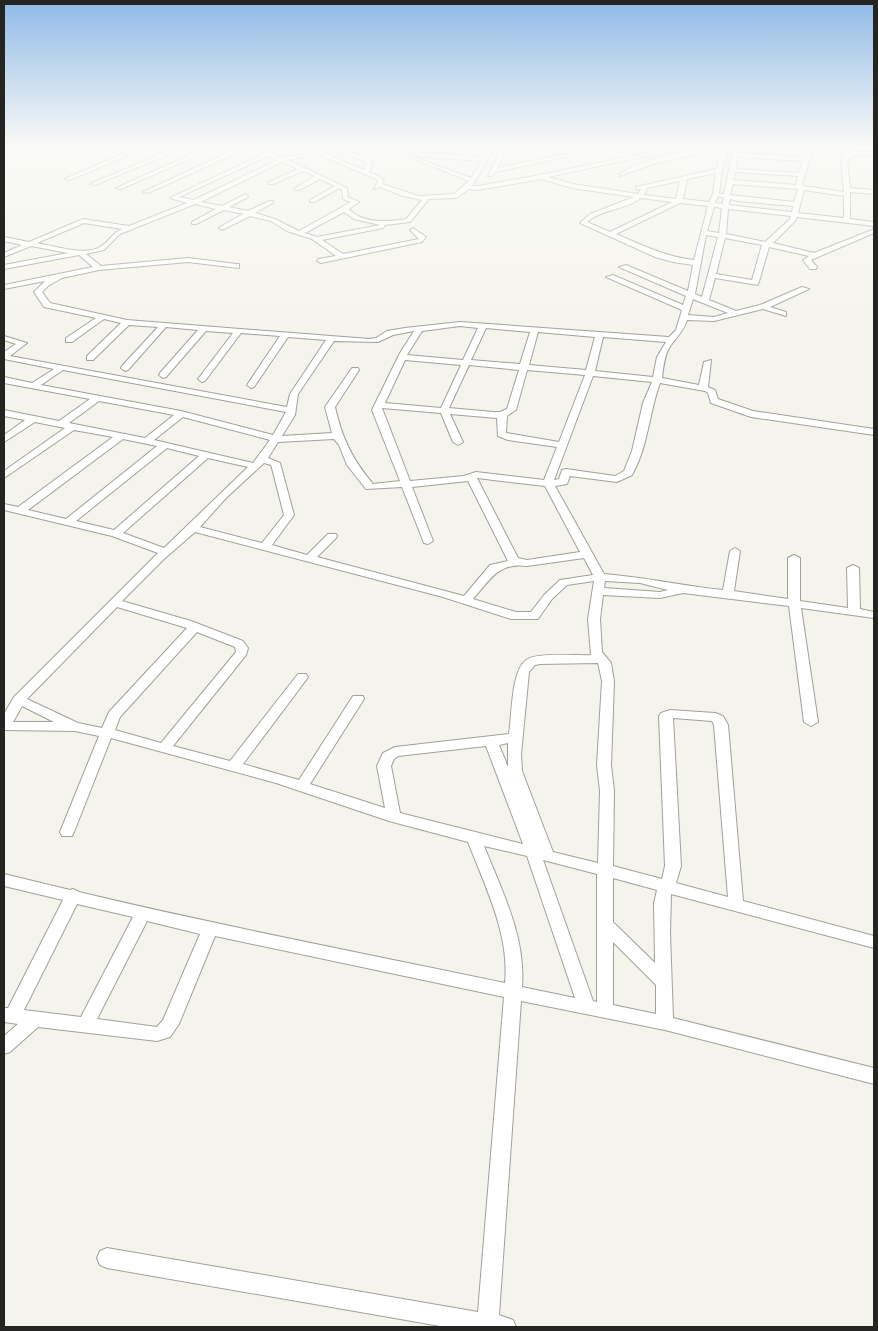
<svg xmlns="http://www.w3.org/2000/svg" width="878" height="1331" font-family="Arial,sans-serif">
<style>
.lines{fill:none;stroke-linecap:round;stroke-linejoin:round}
.minor-casing{stroke:#a1a099;stroke-width:2}
.tertiary-casing{stroke:#a1a099;stroke-width:2}
.minor{fill:#fff;fill-rule:evenodd}
.tertiary{fill:#fff;fill-rule:evenodd}
</style>
<rect width="100%" height="100%" fill="#f5f4ec"/>
<g class="lines">
<g class="minor-casing">
<path id="minor" d="M141 146H150L70 180 65 179Z
M180 146H189L95 185 90 184Z
M210 146H219L121 189 116 188Z
M242 146H257L283 158 302 154 299 151 305 147 316 146 313 148 364 170 366 162 326 146H335L370 160 373 163 369 172 380 177 384 181 382 184 419 196 454 194 469 181 414 159V157L471 178 482 161 425 157 372 146H387L425 153 484 157 490 146H496L472 186H478L540 175 680 146H693L548 177 573 184 638 194 641 189H636V187L716 169 722 149 656 163 620 176V174C647 155 688 152 720 146L729 147 722 170 719 194H724L734 146H740L738 153 804 157 807 150 832 146 812 152 802 184 804 186 844 192 841 161 846 155 819 154 817 151H848L847 146H853L854 152H874V156L852 155 847 161 850 188 874 190V194L850 192V219L874 222V226L797 217 795 221 773 243 814 253 872 230 874 229V233L811 260 817 267 816 269H810L803 260 809 256 769 247 758 285 715 278 709 300 736 311 760 305 802 287 809 289 770 307 786 312V316L763 309 714 321 687 320C683 333 674 339 668 350 664 359 663 369 662 378L699 385 704 362 711 360 708 387 715 390 718 399 753 411 874 429V435L751 417 711 403 708 393 705 391 660 383C649 413 648 447 632 475L617 482 570 476 567 484 555 486 604 574C644 577 683 586 723 590L730 551 735 548 740 551 734 591 788 599V558L794 555 800 558V601L848 608 847 568 853 565 859 568 860 609 874 612V618L801 608 818 722 811 726 804 722 789 606 683 593 660 598 603 595 600 619 602 652 611 663 614 681 611 765 614 791 613 866 662 879 665 866 659 716 661 713 670 710 715 713 723 716 728 725 743 901 874 936V948L671 894 670 933 673 1018 874 1068V1084L665 1030 521 1001 499 1315 513 1320 516 1327H446L107 1268 100 1265 97 1258 100 1251 107 1248 478 1312 504 997 215 936 179 1024 170 1037 157 1041 38 1027 10 1052 4 1054V1036L18 1024 4 1022V1008H8L63 900 4 886V874L70 890 73 889 79 892C220 926 363 953 505 983 510 935 485 886 468 842L389 821 276 783 111 738 74 832 72 836H62L60 832 99 736 75 731 4 730V714L14 697 158 553 112 536 4 510V504L18 507 113 437 74 430 4 478V471L65 428 35 422 4 442V435L25 420 4 416V410L59 421 90 399 4 383V377L32 383 54 369 4 359V352L16 344 4 340V336L27 343 10 356 287 407 290 394 326 340 288 337 254 387 251 388 247 385 280 336 241 333 205 381 202 382 198 379 233 333 206 331 166 377 163 378 159 375 160 373 198 330 166 327 128 370 125 371 121 368 122 366 158 327 129 325 93 360H87V356L121 323 104 319 72 342H66V338L96 318 44 307 34 292 45 281 4 289V285L93 267 79 255 4 269V265L68 253 31 246 4 257V253L22 245 4 241V237L29 242 83 219 129 226 187 203 170 198 263 154 250 147 148 193 143 192ZM308 150 376 179 378 181 374 189 380 187 403 196 422 200 406 219C388 222 362 224 349 209L359 202 348 197 347 188 288 160 309 156 306 151ZM268 156 277 160 194 200 179 197ZM738 157 803 161 799 173 736 169ZM282 162 298 169 269 182V184H273L303 171 315 176 295 188V190H299L320 179 335 186 310 200V202H314L340 188 342 190 343 199 351 202 299 231 275 219 255 213 273 203V201H269L248 211 229 207 248 197 246 194 222 206 201 202ZM735 172 798 176 796 185 733 180ZM716 173 713 194 709 202 683 199 687 179ZM542 179 572 188 634 197 590 214 580 223 655 257 673 262 693 265 688 291 626 265 619 267 686 296 683 305 613 275 606 277 682 310 676 330 669 337 460 322 405 328 387 331 376 338 369 339 127 320 50 303 42 292 48 286 62 278 99 270 188 262 239 268V264H236L188 258 101 266 86 254 104 250 120 234 195 204 216 209 192 222V224H196L224 210 243 214 220 227 219 228 222 230 250 216 271 221 287 231 312 239 336 256 318 259 317 261 321 263 422 242 426 237 413 228 410 230 419 239 343 254 322 240 383 228 385 225 410 222 429 199 456 198 469 189 478 190ZM680 181 676 199 644 195 647 188ZM733 184 798 189 794 202 730 195ZM804 190 844 196V218L798 213ZM718 196 724 198 722 204 715 203ZM641 198 672 202 610 232 587 222C602 209 625 210 641 198ZM730 199 738 201 793 206 792 212 729 205ZM680 203 708 206 694 260C666 257 642 245 616 234ZM714 207 722 208 719 233 707 231ZM728 209 791 216 790 219 765 242 726 234ZM344 212 354 219 380 225 317 237 305 233ZM84 223 122 229C112 233 109 242 100 247 85 256 55 246 37 243ZM706 235 718 237 702 297 695 294ZM725 238 762 245 752 280 716 274ZM693 299 728 313 714 317 688 315ZM460 326 478 328 463 360 407 355 422 331ZM486 328 530 332 520 364 471 360ZM414 331 400 353 372 410 400 481 373 484C352 459 342 438 335 407L359 370 358 368H352L325 407 332 433 282 436 295 415 298 394 334 341 378 342 393 335ZM538 332 595 337 586 370 529 365ZM603 337 666 342 657 357 653 377 595 371ZM405 360 461 365 441 408 385 403ZM469 365 519 370 507 409 500 412H493L449 408ZM63 370 286 412 273 435 181 411 41 385ZM527 370 585 375 559 442 506 433 507 416 516 410ZM593 376 652 382 643 403 632 451 624 471 615 476 566 469 562 470 559 479 554 480ZM99 401 174 415 145 438 69 423ZM382 408 441 413 453 442 458 445 463 442 450 414 497 418 498 436 508 440 557 447 544 480 476 472 464 476 410 481ZM183 417 270 440 253 463 154 440ZM123 439 157 446 66 519 28 510ZM334 439 339 445 347 465 366 489 402 487 424 543 428 544 433 541 412 487 468 481 508 561 490 565 464 596 317 557 336 538 337 536 336 534H328L307 555 272 545 294 515 280 463 268 458 278 442ZM167 448 199 456 114 530 76 521ZM208 458 248 467 164 548 123 533ZM264 463 271 465 272 468 284 515 262 543 200 527 226 498ZM477 478 545 486 580 552 527 560 518 558ZM195 532 443 597 511 619H538L552 599 567 585 594 581 588 619 591 655C577 656 537 652 526 660 511 671 512 716 509 734L395 747 383 753 377 766 385 808 310 784 364 699 363 696H353L299 780 243 764 306 680 308 677 306 674H298L230 761 173 746 246 655 248 648 243 641 191 621 122 601 164 559ZM584 558 593 575 560 580 544 595 531 612H516L473 599C490 580 498 562 527 566ZM605 581 640 583 668 590 660 592 604 588ZM117 607 187 628 109 712 102 728 78 723 27 699ZM197 632 235 647 236 652 161 743 115 730 120 717ZM598 663 602 681 597 765 600 791 598 863 553 852 522 771 521 754 529 672 535 665 540 664ZM22 706 54 722H13ZM673 718 712 721 714 725 728 897 676 883 681 866ZM508 743V767L499 745ZM486 746 523 844 400 813 391 766 394 759 398 756ZM484 846 527 856 575 998 522 987C526 937 502 891 484 846ZM543 860 597 874V1002L593 1001ZM613 878 657 890 654 903 655 963 613 922ZM77 904 133 917 81 1017 24 1010ZM147 921 200 934 163 1020 157 1027 97 1019ZM613 942 656 985V1014L613 1005Z
M503 146H553L507 149 497 168 604 146H617L495 172 492 176H488Z"/>
</g>
<g class="tertiary-casing">
<path id="tertiary" d="M723 146H733L726 149Z"/>
</g>
<use href="#minor" class="minor"/>
<use href="#tertiary" class="tertiary"/>
</g>
<linearGradient id="sky" x2="0" y2="1"><stop stop-color="#90bae7"/><stop offset="0.44" stop-color="#fafaf6"/><stop offset="1" stop-color="#fafaf6" stop-opacity="0"/></linearGradient>
<rect width="878" height="333" fill="url(#sky)"/>
<rect width="878" height="1331" fill="none" stroke="#242421" stroke-width="10"/>
</svg>
